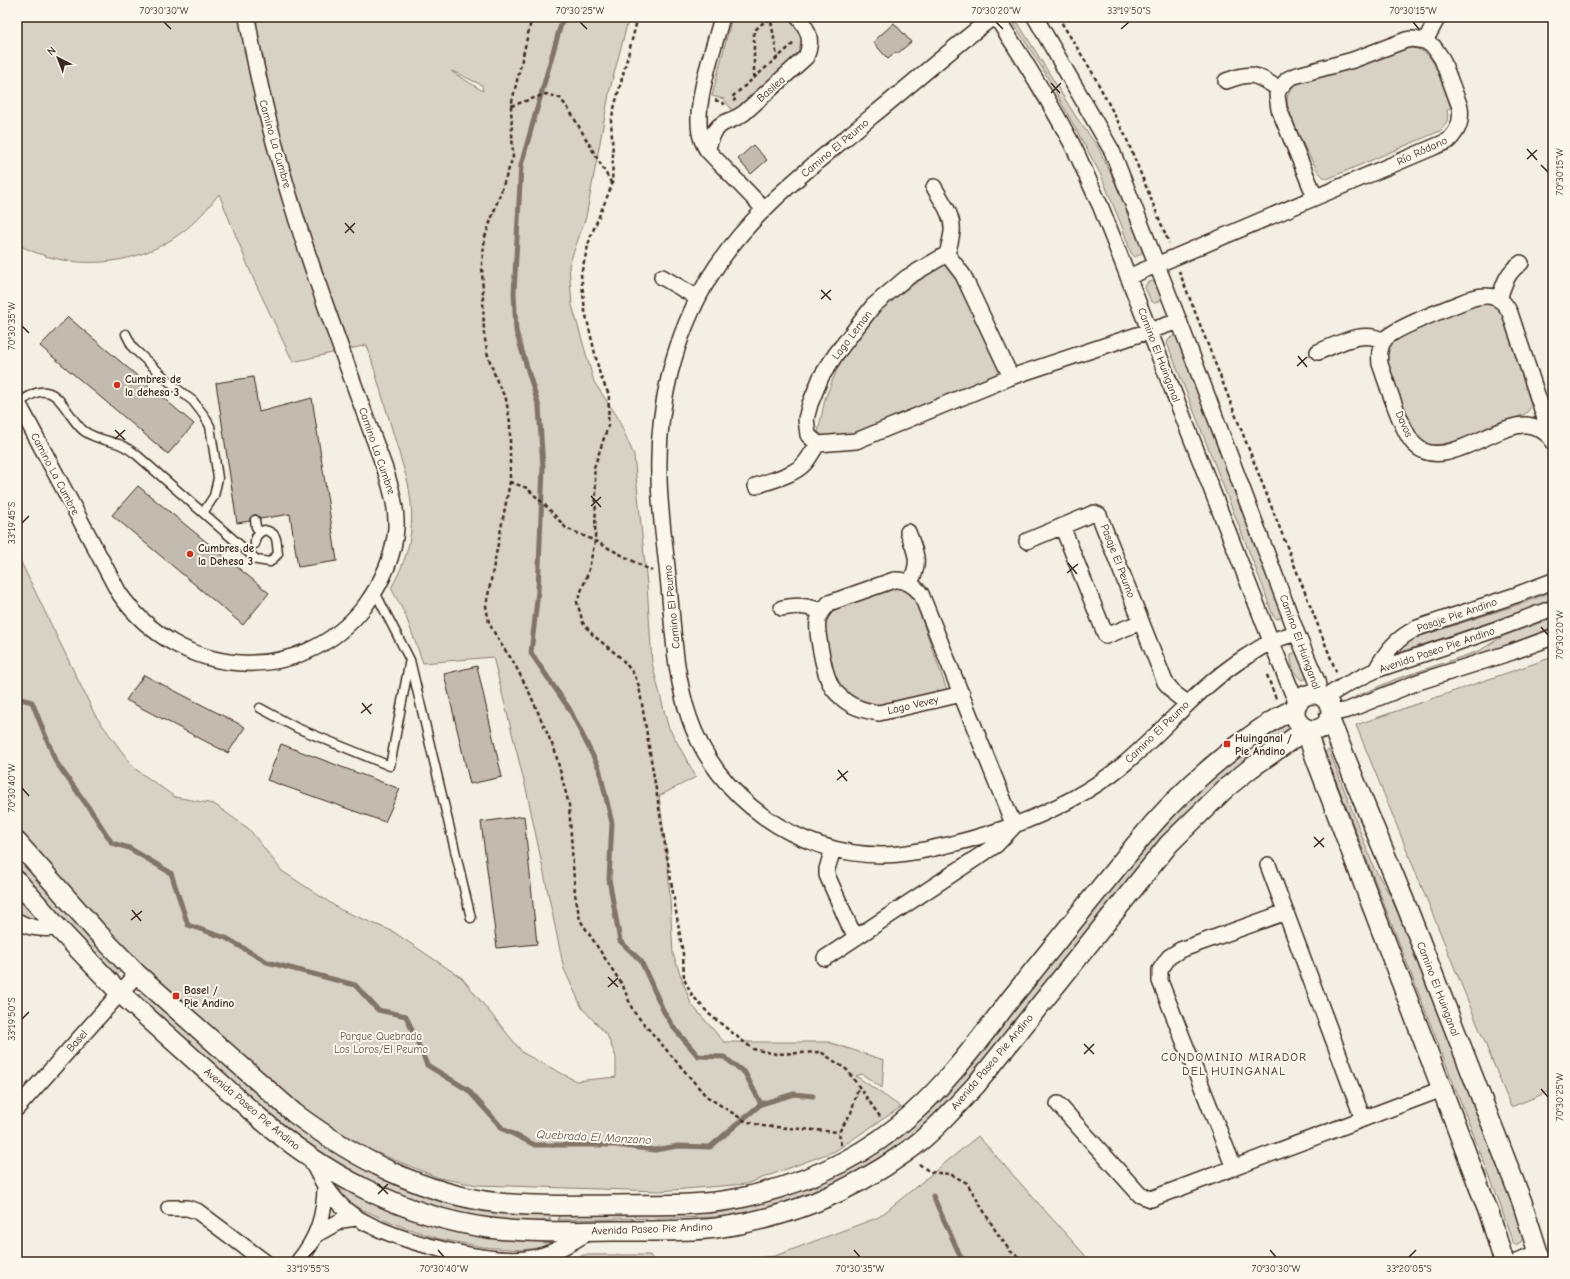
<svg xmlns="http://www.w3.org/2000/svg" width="1570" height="1279" font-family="'Comic Neue',sans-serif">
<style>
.green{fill:#d8d1c6;stroke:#8a7e72;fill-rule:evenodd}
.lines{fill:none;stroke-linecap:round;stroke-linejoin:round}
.stream{stroke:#817468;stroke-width:5}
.building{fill:#c3bbb0;stroke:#3b2a1e}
.service-casing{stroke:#3b2a1e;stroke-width:11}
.minor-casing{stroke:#3b2a1e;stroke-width:18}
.tertiary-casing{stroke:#3b2a1e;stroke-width:22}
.path{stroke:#3b2a1e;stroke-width:2.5;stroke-dasharray:4 3;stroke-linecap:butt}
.service{stroke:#fbf7ec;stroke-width:8}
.minor{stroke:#fbf7ec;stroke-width:15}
.tertiary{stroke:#fbf7ec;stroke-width:19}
.ticks{fill:none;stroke:#3b2a1e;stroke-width:1.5}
.poi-dot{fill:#c8321e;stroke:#fbf7ec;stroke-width:1.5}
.labels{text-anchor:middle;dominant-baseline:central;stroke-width:4;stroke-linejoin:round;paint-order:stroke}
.street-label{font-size:11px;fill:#3b2a1e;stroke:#fbf7ec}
.poi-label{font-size:11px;font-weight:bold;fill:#3b2a1e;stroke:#fbf7ec;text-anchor:start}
.park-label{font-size:11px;fill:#625448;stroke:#fbf7ec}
.neighbourhood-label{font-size:12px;letter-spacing:1px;fill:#3b2a1e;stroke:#fbf7ec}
.water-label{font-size:12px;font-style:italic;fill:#645549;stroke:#fbf7ec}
.neatline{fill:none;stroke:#3b2a1e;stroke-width:1.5}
.ticks-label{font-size:10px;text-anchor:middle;fill:#3b2a1e}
</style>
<rect width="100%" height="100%" fill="#f3efe4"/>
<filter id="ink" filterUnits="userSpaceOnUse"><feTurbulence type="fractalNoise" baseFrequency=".025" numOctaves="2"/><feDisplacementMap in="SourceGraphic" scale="8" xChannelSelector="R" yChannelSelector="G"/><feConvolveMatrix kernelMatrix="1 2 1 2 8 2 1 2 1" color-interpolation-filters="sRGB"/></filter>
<g filter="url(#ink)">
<path class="green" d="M17 17H629L610 89 586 217 569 265 572 305 594 382 617 416 634 455 647 585 652 663 668 726 696 777 659 796 668 864 673 954 691 1004 724 1042H828L884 1060 882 1088 862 1074 856 1076 901 1107 835 1151 746 1184 660 1191 477 1185 439 1178 358 1145 292 1100 227 1046 122 946 17 831V554L95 715 134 768 175 797 214 804 249 829 282 871 341 910 392 931 462 978 523 1053 576 1081 616 1077V1057L607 1035 582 1008 564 969 527 793 493 657 423 663 405 614 391 588C411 553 416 523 408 483L367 345 293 362 253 278 219 194C208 208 196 222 181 233 135 268 68 272 17 244ZM452 71 482 85 483 91 452 72Z
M732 17H790C804 33 806 41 798 61L734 113 724 99 712 96Z
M1018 23 1076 117 1098 147 1120 193 1143 250 1141 254 1135 257 1131 253 1123 229 1101 175 1044 71 1014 24Z
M1409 48C1414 48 1419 49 1424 52 1437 60 1445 93 1451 108L1447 110C1449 119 1447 124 1440 131L1327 179C1323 177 1320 174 1318 171 1310 159 1286 112 1287 99 1288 91 1293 87 1299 82Z
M945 263 958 278 1002 374 833 446 818 432 825 399 842 357 877 310Z
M1152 281 1156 284 1161 297 1159 301 1155 303 1151 301 1145 287 1147 283Z
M1476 304C1488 303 1497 305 1503 315L1531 404 1529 410 1525 414C1507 421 1437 455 1421 442 1410 432 1406 415 1401 401 1396 388 1389 375 1386 361 1385 357 1387 351 1388 346L1400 337Z
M1175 336 1178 339 1284 612 1283 617 1277 619 1273 616 1263 587 1167 343 1169 338Z
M893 588C904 588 908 592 915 600L947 690 880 705 864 703 852 699 840 688 833 675 824 624 829 614 837 608Z
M1553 591V601L1547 603 1398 653 1406 641 1526 602Z
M1553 618V627L1529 637 1393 683 1355 699V697L1396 679 1479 651 1503 636Z
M1297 652 1309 672 1308 678 1302 680C1294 675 1290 663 1291 654Z
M1553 657V1090L1511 1107 1356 725Z
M1289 719 1294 722 1293 729 1126 884 949 1103 903 1143 874 1162 841 1182 805 1197 775 1207 746 1213 718 1217 558 1220 560 1212 698 1210 862 1161 1155 832 1213 776Z
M1329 750 1374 868 1391 897 1404 927 1524 1235 1521 1242 1515 1245 1512 1241 1498 1198 1325 752Z
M17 857 98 947 119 967 120 972 116 976 78 936 17 868Z
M17 895 40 921 22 917 17 912Z
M144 991 274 1108 310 1135 423 1194 453 1204 477 1209 502 1213 550 1212V1220C540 1221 530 1224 520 1223 430 1218 348 1175 277 1122 260 1110 245 1094 229 1080 198 1053 167 1026 136 998Z
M978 1136 1091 1262H712L775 1256 879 1217Z
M336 1182C389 1214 446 1234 508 1238 526 1240 545 1238 563 1238L546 1247 522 1250 483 1247 440 1239 403 1227 349 1204 341 1193Z
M583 1255H650L654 1262H571Z"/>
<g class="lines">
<path class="stream" d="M563 17 521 165 514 293 516 331 539 407 543 467 538 591 531 653 570 710 599 768 612 823 609 879 620 941 641 961 664 1012 674 1028 698 1056 724 1057 745 1073 761 1104
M17 698 32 702 56 762 94 815 112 843 129 848 171 873 188 925 226 938 267 962 355 985 378 1010 406 1016 427 1065 468 1090 503 1129 535 1145H615L655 1150 678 1146 710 1147 761 1104 794 1094 813 1096
M933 1196 963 1262"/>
</g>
<path class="building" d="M894 23 911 42 897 54 896 52 888 59 873 42Z
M753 145 767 160 751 174 738 159Z
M68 317 194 424 168 454 40 346Z
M253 377 259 412 312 398 337 561 298 567 290 514 260 519 257 515H254L250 518V521L237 523 216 383Z
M138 486 269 593 243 625 112 515Z
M477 666 502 777 470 784 444 674Z
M144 675 245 727 228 753 126 700Z
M281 744 400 789 385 822 267 780Z
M524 816 537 944 497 948 481 822Z"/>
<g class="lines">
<g class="service-casing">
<path id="service" d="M126 334 133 348 176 388 193 401 203 414 210 426 218 478 214 496 203 513
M18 403C27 398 36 390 46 392 62 394 71 422 84 431 95 439 107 440 119 444 126 447 132 451 138 456L257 560 270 562 278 554C276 541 279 533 264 530 258 534 254 537 255 544
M255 520 256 527 260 532
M375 592 410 660 471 918
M260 708 297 728 390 766 409 664"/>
</g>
<g class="minor-casing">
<path id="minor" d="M722 17C714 48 694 102 700 133 701 140 704 145 707 150L764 209
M993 17C951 49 912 84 871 117 813 166 749 212 709 278 674 337 657 406 659 475 659 509 665 543 668 577 673 623 674 673 689 717 716 798 797 855 882 855 906 855 929 849 952 844 1013 829 1074 805 1123 765 1166 729 1199 686 1247 656 1263 646 1278 636 1297 634
M996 17C1023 58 1049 100 1072 144 1082 163 1090 185 1100 205L1271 641 1297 704
M1035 17 1112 151 1179 321 1297 634 1317 681 1320 696
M1425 41 1438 17
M1226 81C1253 71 1255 74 1279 89
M707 150C711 140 713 128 724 123 732 119 736 119 744 113L806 57C813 41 809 30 798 17
M934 187C941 200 954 216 952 232 951 239 949 247 947 254
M662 277 698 298
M1128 277 1448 141C1458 131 1462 122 1460 107L1442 59 1434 47 1425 41 1412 39 1406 40 1353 60 1294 76 1288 79 1279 89 1277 95 1279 109 1315 197
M1499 299C1504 284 1507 272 1521 263
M1318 352C1339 344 1362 329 1384 341
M1011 377 963 275 947 254 906 278 873 306 836 354 821 377 810 404 806 419 808 435 818 444 856 441 1011 377 1179 321
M17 401 119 593C178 678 299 690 365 606 381 584 394 556 396 528 397 508 391 488 385 469 331 321 272 173 247 17
M1551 438C1544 431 1537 426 1527 425 1495 423 1443 473 1415 445 1402 433 1387 383 1380 364 1379 356 1379 348 1384 340 1393 328 1456 305 1473 298 1490 293 1503 297 1510 313L1553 443
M756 486C771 480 792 476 804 464 809 459 813 450 818 444
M1062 526 1106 636 1141 622
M908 532C916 554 921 561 910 583
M1027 541 1094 513 1099 515 1165 682 1175 694 1187 703
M782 608C798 605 806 606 822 611
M1376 670C1386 651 1397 638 1417 628L1516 595 1553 581
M1324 698 1347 684 1376 670 1497 629 1553 608
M1330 714 1348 710 1418 682 1512 652 1553 637
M833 849 827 869V875L850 927 857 937
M1268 865 1363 1119
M17 921C30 929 43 929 58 928
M825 958 996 845 1014 826 921 594C914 585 906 579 894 580L829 603C825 608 819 614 818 621 816 631 824 671 829 681 831 687 837 694 842 698 851 707 866 711 879 713L962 694
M1058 1104 1140 1195 1151 1199 1442 1089
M17 1108 137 974
M309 1156C319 1176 329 1196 347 1211 380 1238 483 1264 526 1259 550 1256 569 1244 590 1231
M1234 1168 1160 981V970L1169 957 1180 950 1286 912
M169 1208H187L197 1211 265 1262
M317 1234 342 1220 356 1218
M298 1262C317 1239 325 1216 325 1186"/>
</g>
<g class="tertiary-casing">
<path id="tertiary" d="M1295 712a18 18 0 1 1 36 0a18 18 0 1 1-36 0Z
M1329 718 1406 905 1522 1202 1541 1262
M1308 729 1311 745 1316 759 1442 1089 1490 1216 1504 1262
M17 842 97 932 137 974 294 1113C355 1158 422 1194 499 1203 536 1207 573 1205 610 1205 655 1204 701 1207 745 1197 807 1183 866 1156 913 1113 951 1079 982 1036 1013 996 1054 945 1095 894 1137 843 1169 803 1207 768 1248 738 1263 727 1278 716 1295 709
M17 881 58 928 120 993 256 1115C322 1173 402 1216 489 1228 530 1233 572 1232 613 1231 647 1231 682 1232 716 1228 784 1219 850 1193 906 1152 932 1134 953 1109 975 1086L1169 844 1226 788 1251 768 1298 735 1305 728
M1520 1262 1539 1254"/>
</g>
<path class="path" d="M532 17 511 106 513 157 485 237 482 263 484 334 488 356 498 384 506 399 510 422V482L486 606 489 623 500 643 513 661 530 694 555 751 569 805 575 894 580 920 623 986 633 1011 706 1096 745 1121 763 1126 839 1132
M638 17 611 120 613 155 612 185 590 238 581 274 585 311 600 375 609 395 608 426 594 468 596 491 595 541 588 573 577 602 583 623 593 635 621 658 634 674 639 686 683 954 684 979 692 995 709 1014 730 1031 753 1049 776 1054 821 1052 847 1070 881 1118
M1058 17 1091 70 1125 135 1169 243
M771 20 774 17
M754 78V31L765 21 771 20 777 57
M715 100 723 103 726 106
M733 101 735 100 732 97 793 44 795 45
M511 106 546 94 560 98 570 111 612 184
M1179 271 1337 674
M510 482 527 488 548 508 566 528 595 541 652 571
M1267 675 1276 699
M841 1145 839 1132 851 1113 858 1088
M919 1164 930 1172 950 1174 967 1183 997 1233 1010 1251 1026 1262"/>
<use href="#service" class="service"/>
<use href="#minor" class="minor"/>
<use href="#tertiary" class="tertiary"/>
</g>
</g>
<path class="ticks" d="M164 22 171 29M580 22 587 29M996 22 1003 29M1413 22 1419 29M1121 29 1129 22M1051 83 1060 93M1051 93 1061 83M1527 149 1537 160M1527 159 1537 150M1541 165 1548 172M345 223 354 233M345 233 355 223M821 290 831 300M821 299 831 290M22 326 29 333M1298 356 1307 367M1297 366 1307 357M115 430 125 440M115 439 125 430M591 496 601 507M591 506 601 497M22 523 29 516M1068 563 1077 574M1067 573 1078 564M1541 627 1548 635M362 703 371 714M361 713 372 704M838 770 847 781M837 780 848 771M22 788 29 796M1314 837 1324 847M1314 847 1324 838M132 910 141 921M131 920 142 911M608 977 618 987M608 987 618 978M22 1019 29 1012M1084 1044 1094 1054M1084 1054 1094 1044M1541 1089 1548 1097M378 1184 388 1194M378 1194 388 1184M438 1250 444 1257M854 1250 860 1257M1270 1250 1276 1257M308 1257 315 1250M1409 1257 1416 1250"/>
<g class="poi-dot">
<circle cx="117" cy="385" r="4"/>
<circle cx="190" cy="554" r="4"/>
<rect x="1223" y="740" width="8" height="8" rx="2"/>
<rect x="172" y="992" width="8" height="8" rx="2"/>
</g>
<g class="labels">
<g class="street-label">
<text transform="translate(771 89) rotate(-41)">Basilea</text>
<text transform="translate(275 144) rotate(74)">Camino La Cumbre</text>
<text transform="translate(835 148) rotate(-40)">Camino El Peumo</text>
<text transform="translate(1422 151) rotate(-25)">Río Ródano</text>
<text transform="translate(852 335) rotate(-53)">Lago Leman</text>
<text transform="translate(1159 355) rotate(69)">Camino El Huinganal</text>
<text transform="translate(1404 424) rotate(66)">Davos</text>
<text transform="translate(377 451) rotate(71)">Camino La Cumbre</text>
<text transform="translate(55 474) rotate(62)">Camino La Cumbre</text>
<text transform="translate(1118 561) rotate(69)">Pasaje El Peumo</text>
<text transform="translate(672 607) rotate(-96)">Camino El Peumo</text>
<text transform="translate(1457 615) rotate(-19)">Pasaje Pie Andino</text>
<text transform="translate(1300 642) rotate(70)">Camino El Huinganal</text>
<text transform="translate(1437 650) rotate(-19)">Avenida Paseo Pie Andino</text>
<text transform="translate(913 705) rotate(-13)">Lago Vevey</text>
<text transform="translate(1157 732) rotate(-44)">Camino El Peumo</text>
<text transform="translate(1438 989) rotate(69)">Camino El Huinganal</text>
<text transform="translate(77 1041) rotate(-48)">Basel</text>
<text transform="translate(992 1062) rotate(-50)">Avenida Paseo Pie Andino</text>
<text transform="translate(252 1109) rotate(40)">Avenida Paseo Pie Andino</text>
<text transform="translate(652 1229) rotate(-2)">Avenida Paseo Pie Andino</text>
</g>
<g class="poi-label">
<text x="125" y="379">Cumbres de<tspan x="125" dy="13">la dehesa 3</tspan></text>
<text x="198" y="548">Cumbres de<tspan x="198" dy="13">la Dehesa 3</tspan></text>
<text x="1235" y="738">Huinganal /<tspan x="1235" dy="13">Pie Andino</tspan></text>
<text x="184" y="990">Basel /<tspan x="184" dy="13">Pie Andino</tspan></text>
</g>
<g class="park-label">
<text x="381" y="1036">Parque Quebrada<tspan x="381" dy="13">Los Loros/El Peumo</tspan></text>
</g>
<g class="neighbourhood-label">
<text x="1234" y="1057">CONDOMINIO MIRADOR<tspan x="1234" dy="14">DEL HUINGANAL</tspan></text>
</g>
<g class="water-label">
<text transform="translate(594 1137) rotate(3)">Quebrada El Manzano</text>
</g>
</g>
<rect width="1570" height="1279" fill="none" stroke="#fbf7ec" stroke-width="44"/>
<g transform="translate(58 58) rotate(318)" stroke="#fbf7ec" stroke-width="3" paint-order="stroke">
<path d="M0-3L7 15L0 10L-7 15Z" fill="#3b2a1e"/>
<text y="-6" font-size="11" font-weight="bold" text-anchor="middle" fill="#3b2a1e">N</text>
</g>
<rect x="22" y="22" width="1526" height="1235" class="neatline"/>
<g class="ticks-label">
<text x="164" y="14">70°30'30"W</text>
<text x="580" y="14">70°30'25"W</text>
<text x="996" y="14">70°30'20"W</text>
<text x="1129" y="14">33°19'50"S</text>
<text x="1413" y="14">70°30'15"W</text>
<text transform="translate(1559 172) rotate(-90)" y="4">70°30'15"W</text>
<text transform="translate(11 326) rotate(-90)" y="4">70°30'35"W</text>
<text transform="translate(11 523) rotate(-90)" y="4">33°19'45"S</text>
<text transform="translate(1559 635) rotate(-90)" y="4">70°30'20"W</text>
<text transform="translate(11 788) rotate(-90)" y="4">70°30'40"W</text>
<text transform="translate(11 1019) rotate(-90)" y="4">33°19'50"S</text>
<text transform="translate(1559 1097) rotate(-90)" y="4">70°30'25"W</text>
<text x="308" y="1272">33°19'55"S</text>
<text x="444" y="1272">70°30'40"W</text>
<text x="860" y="1272">70°30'35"W</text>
<text x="1276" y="1272">70°30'30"W</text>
<text x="1409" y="1272">33°20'05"S</text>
</g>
</svg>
